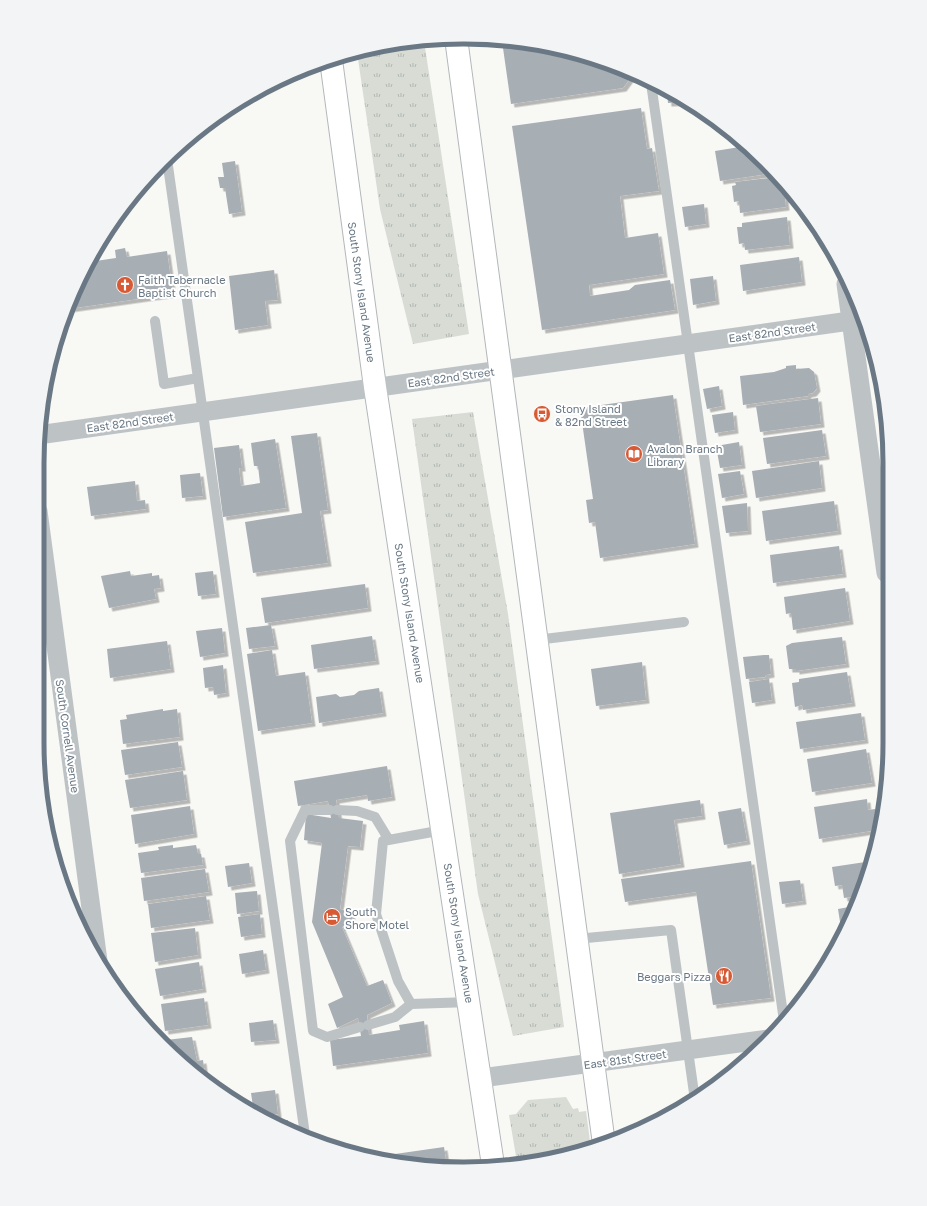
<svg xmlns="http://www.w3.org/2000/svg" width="927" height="1206" font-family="'Golos Text',sans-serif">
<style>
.grass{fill:url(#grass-tufts)}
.building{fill:#a7aeb4;filter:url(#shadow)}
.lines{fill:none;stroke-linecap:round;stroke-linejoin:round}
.trunk-casing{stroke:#b3b7ba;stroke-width:24}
.service{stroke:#bdc2c5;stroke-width:10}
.minor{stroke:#bdc2c5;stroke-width:19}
.trunk{stroke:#fff;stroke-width:22}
.labels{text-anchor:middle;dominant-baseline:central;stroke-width:4;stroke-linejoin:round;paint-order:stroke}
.poi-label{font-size:11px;fill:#697884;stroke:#fff;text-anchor:start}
.street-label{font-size:11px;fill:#697884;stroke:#fff}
.rim{fill:none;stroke:#697884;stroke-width:5}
</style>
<defs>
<pattern id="grass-tufts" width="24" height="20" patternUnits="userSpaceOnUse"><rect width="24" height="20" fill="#d8dcd5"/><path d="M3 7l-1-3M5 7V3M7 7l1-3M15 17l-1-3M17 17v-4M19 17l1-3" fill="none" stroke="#b3b7b2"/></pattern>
<filter id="shadow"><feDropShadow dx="3.5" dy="3.5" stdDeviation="0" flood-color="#0004"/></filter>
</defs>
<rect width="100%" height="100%" fill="#f8f8f5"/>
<path class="grass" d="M424 41 469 334 413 344 380 209 357 52 381 45Z
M473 412 508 614 564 1027 513 1036 478 894 412 419Z
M566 1097 573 1109 578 1108 579 1112 586 1111 591 1149 574 1154 517 1162 509 1115 516 1114 528 1100Z"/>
<path class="building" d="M502 41 547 45 627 70 634 73 623 88 511 104Z
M667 91 687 102 668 103Z
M641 108 647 149 652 148 659 191 620 196 625 238 658 233 664 274 589 285 590 296 629 290 635 285 670 280 675 310 542 330 512 126Z
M746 146 765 162 774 173 720 181 715 151Z
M235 161 242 212 229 214 225 188H220L218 177H224L222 163Z
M777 177 793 196V198L785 199 786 207 740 213 739 201 734 202 732 186 736 185 735 182Z
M704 204 706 224 685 227 682 207Z
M787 217 790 245 745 250 744 243 739 244 737 227H742V223Z
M125 248 127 257 167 251 173 294 68 309 81 275 89 262 116 258 115 250Z
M799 257 802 282 743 291 740 265Z
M274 270 278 300 265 301 268 325 235 330 229 276Z
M713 276 716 301 693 305 690 279Z
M796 365V369L809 368 814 372 817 388 813 393 808 394V396L743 405 740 376 774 372 786 368V366Z
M719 386 722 406 707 409 703 389Z
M673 395 695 544 600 558 595 522 589 523 586 500 593 499 580 408Z
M818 398 821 424 760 432 756 406Z
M733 412 735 430 715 433 712 415Z
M822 430 826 456 767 464 763 438Z
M317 433 328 510 320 511 328 563 253 573 245 522 302 513 291 436Z
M275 439 286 508 223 517 214 448 239 445 242 468H239L241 486 260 483 258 466H254L251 443Z
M739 442 742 465 720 468 716 446Z
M819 461 822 488 756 498 752 471Z
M740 471 744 494 722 498 718 474Z
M200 473 203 496 182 498 180 475Z
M135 481 137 501 145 500 146 509 91 516 87 487Z
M834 501 838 531 766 541 762 511Z
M747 503 748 531 726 533 722 506Z
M839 546 843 574 773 583 770 555Z
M130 571 131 576 152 573V576L159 575 161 588 154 589 156 599 109 608 101 576Z
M213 571 216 594 198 596 195 573Z
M365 584 368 608 265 623 261 598Z
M845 588 850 621 793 630 791 613 786 614 784 597Z
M271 625 275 646 249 649 246 628Z
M222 628 225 653 200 657 196 631Z
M372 636 376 661 314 669 311 645Z
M842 637 846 664 796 671V669H789L786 646 792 643Z
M167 641 171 669 110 678 107 649Z
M272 650 276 676 305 672 312 723 258 731 247 654Z
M764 655H769L771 674 766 675 765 677 746 679 743 657Z
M642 662 646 700 596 706 591 669Z
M223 665 226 693 214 695 213 687 205 688 203 668Z
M847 672 852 703 803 710 802 705 795 707 792 683 799 682V679Z
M769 679 772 700 752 703 749 682Z
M379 688 383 713 319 723 316 697 336 694 340 697 354 695 359 691Z
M163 709V711L177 709 180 737 123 744 120 720 127 719 126 715Z
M861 713 865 740 800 749 796 722Z
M178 742 182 767 125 775 121 750Z
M866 749 872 783 812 792 807 759Z
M387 766 392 797 368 801 367 795 336 800 339 818 363 821 360 847 348 846 340 909 351 912 353 922 342 927 367 986 383 980 392 1003 367 1015 369 1035 400 1030 399 1025 424 1021 428 1053 333 1066 330 1040 361 1036 358 1018 337 1028 328 1004 343 997 312 922 322 843 304 840 306 814 331 818 328 801 298 806 294 781Z
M183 771 187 800 130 808 125 780Z
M867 799 868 810 875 809 877 828 871 829V831L819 839 814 807Z
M700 800 702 816 674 820 681 864 619 874 610 813Z
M190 806 194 834 135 844 131 815Z
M741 808 747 841 724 845 718 812Z
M173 845V848L196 845 198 854H201L203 865 141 873 138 853 159 850 158 847Z
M751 861 771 998 713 1005 696 892 625 902 621 879Z
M872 861 867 880 859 896 844 898 842 885 835 886 832 867Z
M249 863 252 883 228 887 225 866Z
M205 869 209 892 144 901 141 878Z
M800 880 803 901 782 904 779 882Z
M257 891 259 911 237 914 235 893Z
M206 896 210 920 151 928 148 904Z
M854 906V907L840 935 839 929 841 928 838 909Z
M260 914 262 934 241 937 238 917Z
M195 928 198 955 155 962 151 933Z
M263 950 266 970 242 974 239 954Z
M199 962 203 989 160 996 155 969Z
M204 998 208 1025 165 1031 161 1004Z
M273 1020 276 1040 251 1042 249 1023Z
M192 1037 197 1061 203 1060 205 1076 167 1048 166 1040Z
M275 1090 278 1114 260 1116 254 1113 251 1093Z
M288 1120 289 1128 273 1121Z
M444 1147 447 1167 374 1157Z"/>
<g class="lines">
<g class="trunk-casing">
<path id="trunk" d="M456 38 604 1144
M331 60 375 387 493 1165"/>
</g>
<path class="service" d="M651 83 784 1021
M167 159 305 1135
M155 321 164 384 198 378
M536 640 684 622
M330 810H305L290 841 313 1031 327 1037 360 1027
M337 810 357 811 375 817 389 840
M443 830 383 841 376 914 398 981 411 1004 470 1002
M576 939 671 930 695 1100
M368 1025 395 1017 411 1004"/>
<path class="minor" d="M846 284 886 573
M38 435 864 319
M38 511 98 961
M481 1078 769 1039"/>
<use href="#trunk" class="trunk"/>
</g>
<defs>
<g id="church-disc" transform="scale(0.9)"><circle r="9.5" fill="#d85a35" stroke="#fff"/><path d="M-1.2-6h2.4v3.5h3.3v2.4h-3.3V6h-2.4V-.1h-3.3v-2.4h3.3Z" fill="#fff"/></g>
<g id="bus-disc" transform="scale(0.9)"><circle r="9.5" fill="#d85a35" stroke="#fff"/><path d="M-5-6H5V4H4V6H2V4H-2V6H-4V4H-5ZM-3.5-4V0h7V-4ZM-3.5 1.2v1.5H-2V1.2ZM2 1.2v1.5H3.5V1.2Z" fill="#fff"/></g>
<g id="library-disc" transform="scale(0.9)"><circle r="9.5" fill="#d85a35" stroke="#fff"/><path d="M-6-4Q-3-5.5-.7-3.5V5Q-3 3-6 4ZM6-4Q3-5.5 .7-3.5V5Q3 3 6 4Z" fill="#fff"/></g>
<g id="hotel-disc" transform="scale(0.9)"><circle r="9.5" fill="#d85a35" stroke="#fff"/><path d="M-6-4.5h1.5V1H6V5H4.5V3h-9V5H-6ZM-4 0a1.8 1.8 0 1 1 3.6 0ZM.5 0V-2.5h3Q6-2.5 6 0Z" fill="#fff"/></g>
<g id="restaurant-disc" transform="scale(0.9)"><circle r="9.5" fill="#d85a35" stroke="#fff"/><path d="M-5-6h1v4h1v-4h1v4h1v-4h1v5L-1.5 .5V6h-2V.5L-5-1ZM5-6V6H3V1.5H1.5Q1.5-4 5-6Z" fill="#fff"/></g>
</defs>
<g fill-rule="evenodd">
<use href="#church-disc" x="125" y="285"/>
<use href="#bus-disc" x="542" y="414"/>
<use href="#library-disc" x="634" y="454"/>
<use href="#hotel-disc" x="332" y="917"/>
<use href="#restaurant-disc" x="724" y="976"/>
</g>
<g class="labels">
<g class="poi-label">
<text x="138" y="279">Faith Tabernacle<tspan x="138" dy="13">Baptist Church</tspan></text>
<text x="555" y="408">Stony Island<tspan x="555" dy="13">&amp; 82nd Street</tspan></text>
<text x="647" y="448">Avalon Branch<tspan x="647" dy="13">Library</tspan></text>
<text x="345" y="911">South<tspan x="345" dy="13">Shore Motel</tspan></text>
<text x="711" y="976" text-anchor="end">Beggars Pizza</text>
</g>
<g class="street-label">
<text transform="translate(362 292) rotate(82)">South Stony Island Avenue</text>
<text transform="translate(772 332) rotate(-8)">East 82nd Street</text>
<text transform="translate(451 377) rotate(-8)">East 82nd Street</text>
<text transform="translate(130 422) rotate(-8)">East 82nd Street</text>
<text transform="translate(410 613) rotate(81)">South Stony Island Avenue</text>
<text transform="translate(68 736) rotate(82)">South Cornell Avenue</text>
<text transform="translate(459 933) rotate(81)">South Stony Island Avenue</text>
<text transform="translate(625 1059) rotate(-8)">East 81st Street</text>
</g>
</g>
<path d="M0 0H927V1206H0ZM463 44H464A419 419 0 0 1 883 463V743A419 419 0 0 1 464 1162H463A419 419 0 0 1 44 743V463A419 419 0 0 1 463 44Z" fill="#f3f4f5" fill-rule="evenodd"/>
<path class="rim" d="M463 44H464A419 419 0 0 1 883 463V743A419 419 0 0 1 464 1162H463A419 419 0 0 1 44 743V463A419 419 0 0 1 463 44Z"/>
</svg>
